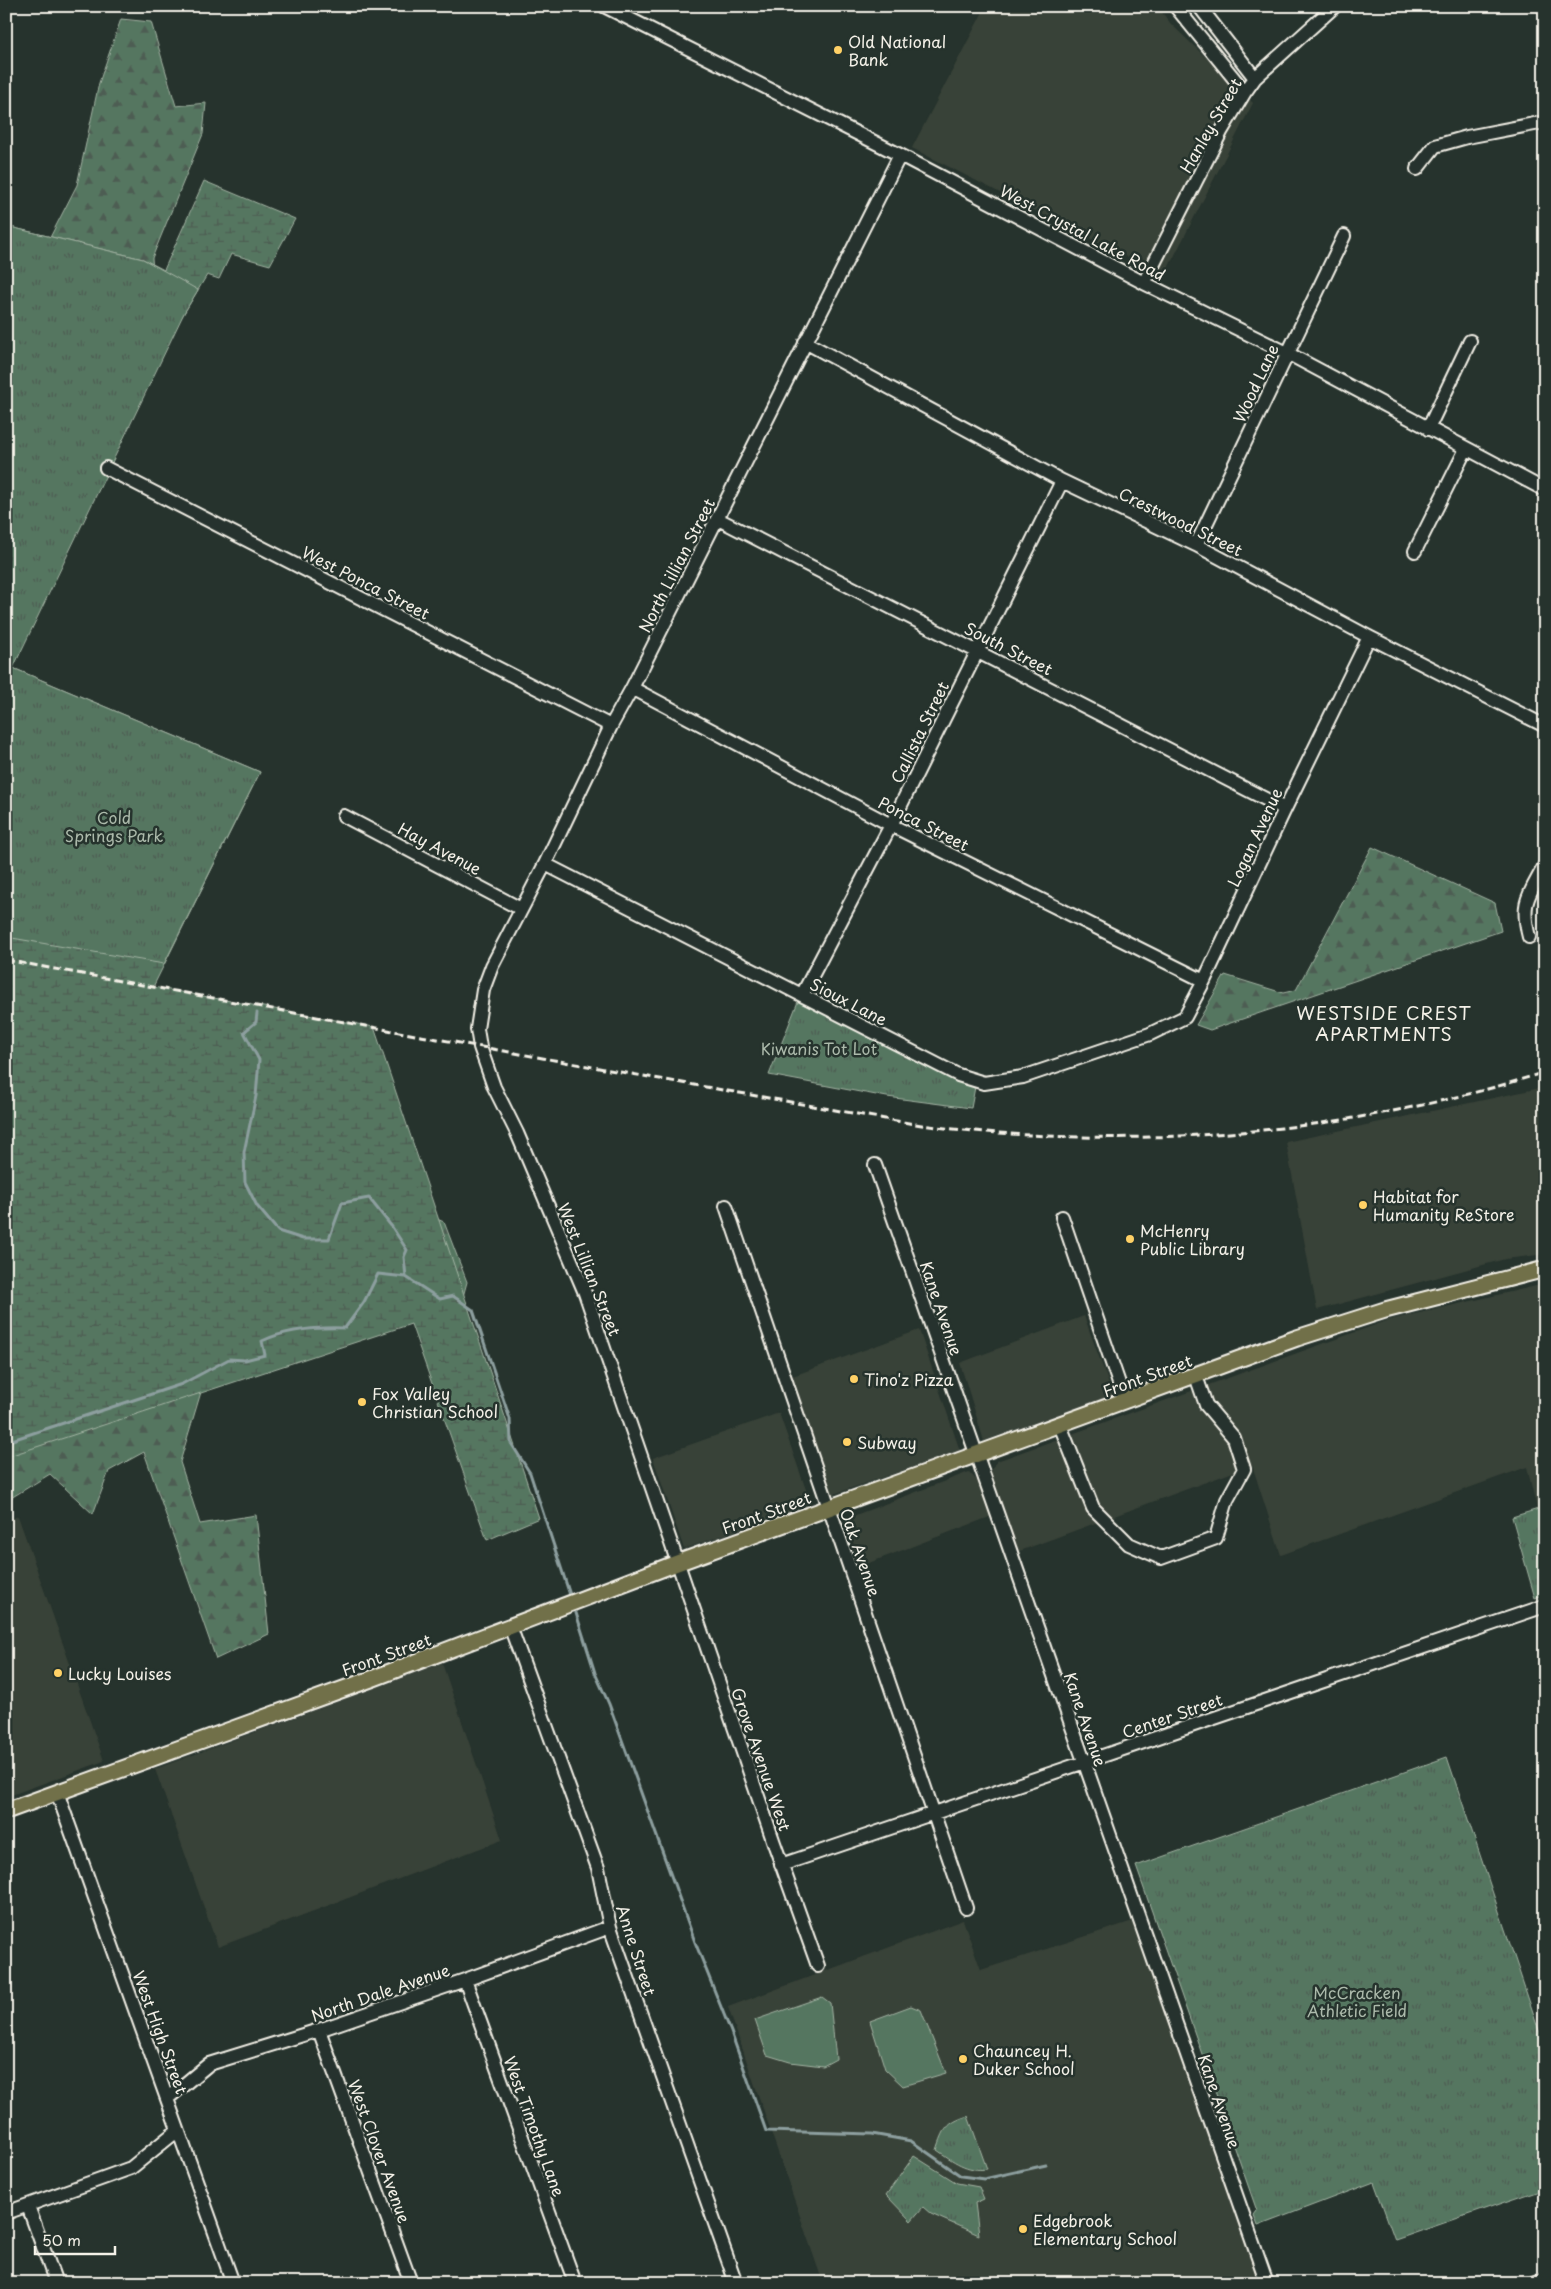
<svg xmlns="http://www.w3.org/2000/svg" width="1551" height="2289" font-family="'Playpen Sans',sans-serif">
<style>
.built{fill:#394238}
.grass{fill:#547660;stroke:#a4b4a4}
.forest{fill:url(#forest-firs);stroke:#a4b4a4}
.wetland{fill:url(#wetland-marsh);stroke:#a4b4a4}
.park{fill:url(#park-tufts);stroke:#a4b4a4}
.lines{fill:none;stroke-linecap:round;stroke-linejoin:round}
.stream{stroke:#8d9f9f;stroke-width:3}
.minor-casing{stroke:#f4f1e8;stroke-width:16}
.major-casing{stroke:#f4f1e8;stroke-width:19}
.minor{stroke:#26332d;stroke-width:12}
.major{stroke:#71704a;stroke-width:15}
.rail{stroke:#f4f1e8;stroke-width:3;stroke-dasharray:8 4;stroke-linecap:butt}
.poi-dot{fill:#ffd166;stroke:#26332d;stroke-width:2}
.labels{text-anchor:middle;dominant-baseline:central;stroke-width:5;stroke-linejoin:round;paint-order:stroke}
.poi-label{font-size:16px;fill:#f4f1e8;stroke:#26332d;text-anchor:start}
.street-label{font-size:16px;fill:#f4f1e8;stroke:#26332d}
.park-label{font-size:16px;fill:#acbaab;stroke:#26332d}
.neighbourhood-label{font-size:18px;letter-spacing:1px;fill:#f4f1e8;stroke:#26332d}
</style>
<defs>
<pattern id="forest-firs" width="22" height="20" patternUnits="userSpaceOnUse" patternTransform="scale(1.25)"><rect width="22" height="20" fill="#547660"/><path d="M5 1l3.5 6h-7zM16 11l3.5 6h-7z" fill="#4e5d52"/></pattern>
<pattern id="wetland-marsh" width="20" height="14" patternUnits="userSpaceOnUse" patternTransform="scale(1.25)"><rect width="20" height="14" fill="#547660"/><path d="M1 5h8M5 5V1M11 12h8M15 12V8" fill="none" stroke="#4e5d52"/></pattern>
<pattern id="park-tufts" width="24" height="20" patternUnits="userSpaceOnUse" patternTransform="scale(1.25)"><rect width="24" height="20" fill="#547660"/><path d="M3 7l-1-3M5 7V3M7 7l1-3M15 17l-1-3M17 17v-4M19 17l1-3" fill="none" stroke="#4e5d52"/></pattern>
</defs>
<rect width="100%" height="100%" fill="#26332d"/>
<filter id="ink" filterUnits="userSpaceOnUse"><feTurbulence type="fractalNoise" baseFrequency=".02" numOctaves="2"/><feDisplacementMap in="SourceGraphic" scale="10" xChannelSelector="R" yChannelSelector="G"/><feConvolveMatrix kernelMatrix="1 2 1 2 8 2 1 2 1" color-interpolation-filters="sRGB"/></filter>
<g filter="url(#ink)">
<path class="built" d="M986 6H1157L1171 24 1253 103 1164 276 912 148Z
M1545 1087V1254L1505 1259 1317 1310 1286 1142Z
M1545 1284V1507L1537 1509 1527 1467 1281 1555 1252 1465 1017 1552 990 1473 997 1461 1389 1320Z
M1084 1316 1113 1395 984 1441 960 1363Z
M919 1330 960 1451 831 1495 793 1376Z
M779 1413 811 1504 684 1549 653 1458Z
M969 1472 980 1484 992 1516 861 1566 845 1519Z
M18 1516 104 1761 6 1797V1521Z
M442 1663 502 1840 218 1947 155 1769Z
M963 1920 981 1970 1133 1921 1260 2283H823L728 2007Z"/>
<path class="grass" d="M822 1997 830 2003 836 2059 823 2066 790 2062 767 2055 755 2020Z
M911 2006 921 2010 946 2073 903 2086 885 2069 870 2021Z"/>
<path class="forest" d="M121 19 151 22 176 106 206 103 203 134 152 258 156 309 40 257 77 185 99 83Z
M1372 847 1495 903 1501 931 1210 1030 1196 1025 1225 975 1283 993 1296 990Z
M416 1210 444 1222 467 1282 456 1322 434 1318 350 1334 204 1382 180 1462 200 1524 256 1515 269 1634 216 1659 144 1452 109 1471 93 1514 50 1474 6 1501V1377Z"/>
<path class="wetland" d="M204 181 295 219 270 265 231 254 219 279 207 275 109 438 103 468 13 668 260 772 153 987 374 1027 539 1518 487 1540 411 1324 6 1457V226L143 259 164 270Z"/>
<path class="park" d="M6 226 143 259 198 290 184 313 13 668 260 772 164 964 6 937Z
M799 999 975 1087 971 1108 887 1097 769 1075Z
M1545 1507V1594L1535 1598 1512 1517Z
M1447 1757 1545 2048V2188L1395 2240 1374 2182 1258 2226 1254 2215 1257 2211 1136 1866Z
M968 2116 987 2169C967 2172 953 2161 937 2150 944 2129 946 2123 968 2116Z
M914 2156 957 2183 979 2187 984 2199 975 2203 979 2235 931 2214 923 2207 911 2221 886 2195Z"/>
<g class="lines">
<path class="stream" d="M257 1013 256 1022 244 1032 259 1060 256 1096 244 1152 245 1182 257 1206 278 1231 303 1239H329L342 1203 369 1198 392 1227 407 1250 404 1257 406 1277 440 1299 453 1296 473 1310 510 1419 511 1443 530 1473 570 1595
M6 1442 182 1384 229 1359 245 1360 265 1355 262 1341C288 1329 317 1327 345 1328L364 1302 378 1274 406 1277
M576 1613 595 1673 609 1704 695 1942 731 2032 766 2131 872 2134 911 2141 961 2176 984 2179 1046 2165"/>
<g class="minor-casing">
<path id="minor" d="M604 6 900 155 1144 283 1287 353 1545 490
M1175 6 1245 92
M1199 6 1255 78
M1417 169 1435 146 1467 137 1545 122
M1144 283 1221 132 1245 92 1255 78 1335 6
M805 342 1062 481 1196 545 1369 637 1545 726
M1428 429 1470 341
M106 468 611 726
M718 519 1285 809
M1196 545 1344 236
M1415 551 1466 449
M632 688 891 825 1204 981
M344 816 521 909
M545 864 958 1075 984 1083 1023 1077 1150 1034 1185 1017 1204 981 1285 809 1369 637
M1529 937C1520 902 1529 895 1545 865
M802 995 891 825 1062 481
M875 1165 1267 2283
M726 1206 966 1908
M1062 1217 1125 1401
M1060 1425 1093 1508 1129 1544 1161 1558 1216 1538 1227 1500 1244 1469 1234 1438 1206 1405 1196 1376
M510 1626 598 1868 610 1927 736 2283
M57 1792 233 2283
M781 1865 1545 1606
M818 1966 774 1843 585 1293 517 1133 494 1087 480 1047 477 1029 483 990 492 966 545 864 611 726 632 688 900 155
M465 1980 575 2283
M319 2030 411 2283
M168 2098 209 2064 319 2030 465 1980 610 1927
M28 2206 56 2283
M6 2213 131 2168 178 2130
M1535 2283 1545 2279"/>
</g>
<g class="major-casing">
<path id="major" d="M6 1811 374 1678 677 1563 1297 1338 1385 1310 1545 1269"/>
</g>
<use href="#minor" class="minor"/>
<use href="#major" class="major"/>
<path class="rail" d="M6 960C202 996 397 1032 593 1067 670 1081 747 1094 824 1108 870 1116 917 1126 964 1130 1157 1149 1359 1132 1545 1072"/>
</g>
</g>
<g class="poi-dot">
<circle cx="838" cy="50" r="5"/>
<circle cx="1363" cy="1205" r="5"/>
<circle cx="1130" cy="1239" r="5"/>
<circle cx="854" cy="1379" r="5"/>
<circle cx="362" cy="1402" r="5"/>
<circle cx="847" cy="1442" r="5"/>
<circle cx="58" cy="1673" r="5"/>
<circle cx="963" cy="2059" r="5"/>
<circle cx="1023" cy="2229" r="5"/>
</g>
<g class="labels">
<g class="poi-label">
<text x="848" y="41">Old National<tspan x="848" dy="18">Bank</tspan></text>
<text x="1373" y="1196">Habitat for<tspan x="1373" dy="18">Humanity ReStore</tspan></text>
<text x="1140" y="1230">McHenry<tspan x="1140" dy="18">Public Library</tspan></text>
<text x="864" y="1379">Tino'z Pizza</text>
<text x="372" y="1393">Fox Valley<tspan x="372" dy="18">Christian School</tspan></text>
<text x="857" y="1442">Subway</text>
<text x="68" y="1673">Lucky Louises</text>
<text x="973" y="2050">Chauncey H.<tspan x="973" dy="18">Duker School</tspan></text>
<text x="1033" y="2220">Edgebrook<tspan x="1033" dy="18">Elementary School</tspan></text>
</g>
<g class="street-label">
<text transform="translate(1210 125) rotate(-60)">Hanley Street</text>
<text transform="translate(1083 232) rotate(28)">West Crystal Lake Road</text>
<text transform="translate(1255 383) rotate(-65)">Wood Lane</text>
<text transform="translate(1181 521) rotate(26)">Crestwood Street</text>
<text transform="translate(676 565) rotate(-63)">North Lillian Street</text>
<text transform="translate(366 582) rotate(27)">West Ponca Street</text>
<text transform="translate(1009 648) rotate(27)">South Street</text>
<text transform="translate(919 732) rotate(-64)">Callista Street</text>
<text transform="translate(924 823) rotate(27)">Ponca Street</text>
<text transform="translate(1254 837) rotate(-65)">Logan Avenue</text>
<text transform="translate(440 848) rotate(28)">Hay Avenue</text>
<text transform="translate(849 1001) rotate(27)">Sioux Lane</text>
<text transform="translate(590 1269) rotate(68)">West Lillian Street</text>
<text transform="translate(942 1308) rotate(71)">Kane Avenue</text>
<text transform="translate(1147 1375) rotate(-20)">Front Street</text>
<text transform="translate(766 1512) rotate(-20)">Front Street</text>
<text transform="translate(861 1552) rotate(71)">Oak Avenue</text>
<text transform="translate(386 1654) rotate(-20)">Front Street</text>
<text transform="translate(1172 1715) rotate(-19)">Center Street</text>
<text transform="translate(1086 1719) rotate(71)">Kane Avenue</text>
<text transform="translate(762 1759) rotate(71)">Grove Avenue West</text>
<text transform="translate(637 1950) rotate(72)">Anne Street</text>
<text transform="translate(380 1992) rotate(-19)">North Dale Avenue</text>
<text transform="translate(161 2032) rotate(70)">West High Street</text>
<text transform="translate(1220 2101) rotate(71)">Kane Avenue</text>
<text transform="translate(535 2126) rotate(70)">West Timothy Lane</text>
<text transform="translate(380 2151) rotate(70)">West Clover Avenue</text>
</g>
<g class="park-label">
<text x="114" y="817">Cold<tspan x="114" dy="18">Springs Park</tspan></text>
<text x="819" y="1048">Kiwanis Tot Lot</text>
<text x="1357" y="1992">McCracken<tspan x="1357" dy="18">Athletic Field</tspan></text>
</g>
<g class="neighbourhood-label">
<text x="1384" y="1012">WESTSIDE CREST<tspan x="1384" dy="21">APARTMENTS</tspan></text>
</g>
</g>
<rect width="1551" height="2289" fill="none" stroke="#26332d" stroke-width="25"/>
<rect x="12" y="12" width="1526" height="2264" fill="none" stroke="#f4f1e8" stroke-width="2" filter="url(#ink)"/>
<path d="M35 2246v8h80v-8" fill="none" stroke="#f4f1e8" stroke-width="2.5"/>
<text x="42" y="2246" font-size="15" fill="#f4f1e8" stroke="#26332d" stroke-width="4" paint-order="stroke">50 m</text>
</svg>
